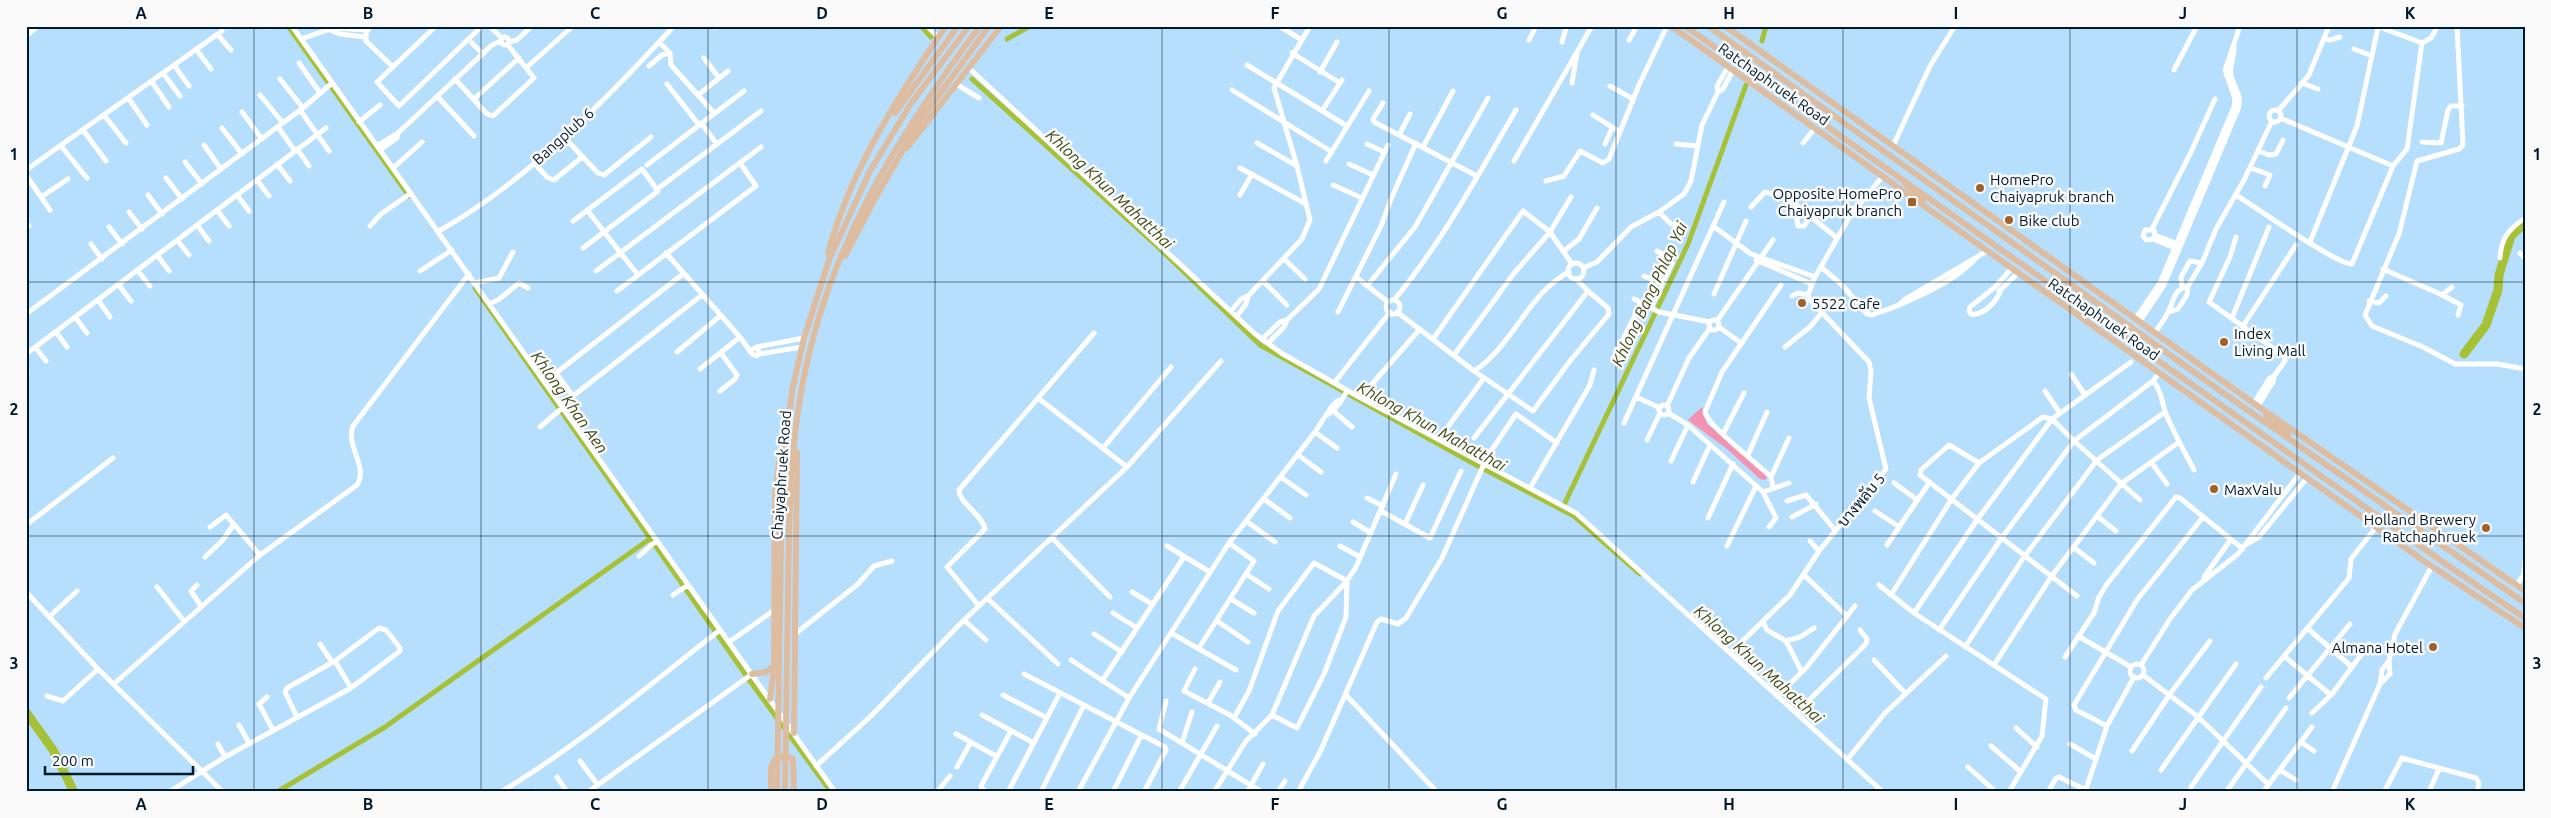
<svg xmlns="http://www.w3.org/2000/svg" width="2551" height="818" font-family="Ubuntu,Sarabun,sans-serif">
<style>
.green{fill:#f392b1}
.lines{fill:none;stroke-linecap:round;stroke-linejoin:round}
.canal{stroke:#a6c136;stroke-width:5}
.river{stroke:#a6c136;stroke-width:9}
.minor{stroke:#fff;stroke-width:5}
.major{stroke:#ddbca0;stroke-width:6}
.grid{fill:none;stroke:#001a2c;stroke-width:1;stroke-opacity:0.55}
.poi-dot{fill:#a16229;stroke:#fafafa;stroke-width:2}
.labels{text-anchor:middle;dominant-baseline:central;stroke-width:5;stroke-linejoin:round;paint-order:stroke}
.street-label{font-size:15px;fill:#001a2c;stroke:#fafafa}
.poi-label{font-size:15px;fill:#001a2c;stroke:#fafafa;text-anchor:start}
.water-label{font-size:16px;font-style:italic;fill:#3b4610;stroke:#fafafa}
.neatline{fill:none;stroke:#001a2c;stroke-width:2}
.grid-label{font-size:16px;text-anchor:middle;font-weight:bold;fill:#001a2c}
</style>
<rect width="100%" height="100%" fill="#b6dffe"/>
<path class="green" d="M1702 407 1707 424 1754 460 1770 474 1765 480 1760 479 1727 449 1688 420Z"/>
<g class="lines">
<path class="canal" d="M288 26 409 196
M921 26 931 37
M1007 39 1030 26
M1762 41 1766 26
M972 79 1157 246 1260 345 1478 466 1574 516 1640 574
M475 288 750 681 831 792
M1562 509 1688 244 1746 85
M277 792 385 727 651 538"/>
<path class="river" d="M2464 354 2486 325 2498 290 2499 275 2511 236 2525 223
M26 712 53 750 74 792"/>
<path class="minor" d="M292 26 835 792
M371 26 366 33V41L393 67
M436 26 377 82 399 106 482 26
M489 26 502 38
M714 26 715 27
M927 26 938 37
M1279 26 1302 40
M1556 26H1569
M2377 26 2422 43
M2457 26 2463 145 2459 149 2417 161 2399 234 2365 315 2372 326 2423 347 2455 364H2497L2525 369
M26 27 27 26
M227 27 228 26
M266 27 267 26
M330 30 340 34 365 37
M218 35 231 50
M26 36 38 26
M501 41a4 4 0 1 1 8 0a4 4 0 1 1-8 0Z
M301 39 333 28 367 30
M2324 39 2330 40 2340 37
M1529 40 1536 26
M1629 40 1637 26
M509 42 517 40 532 26
M659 42 670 53 671 65 714 113
M1562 42 1566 28
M472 43 483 54
M196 49 211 69
M2354 49 2372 56
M1292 53 1340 83
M704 58 719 78
M299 63 320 93
M174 65 189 86
M1247 65 1347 126
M649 66 662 55 670 53
M527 67 573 26
M969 68 1254 333 1281 353 1359 397 1576 513 1883 792
M2174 70 2197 26
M1320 72 1337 42
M163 73 180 96
M280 79 303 108
M455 79 487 114 493 116 534 78 507 44
M152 82 169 107
M1572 83 1577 54
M2302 83 2318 89
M667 84 699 125
M956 84 979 98
M1610 86 1633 99
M1232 90 1332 152
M1718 92 1723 89 1733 70
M260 95 283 123
M698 95 728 71
M437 96 474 136
M129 99 147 125
M474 99 519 58
M1383 103 1373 119 1374 122 1477 176
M300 110 329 151
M2269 116a6 6 0 1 1 12 0a6 6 0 1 1-12 0Z
M1322 111 1342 80
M2278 111 2309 75 2329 26
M242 112 262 139
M104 115 126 143
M1593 115 1620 132
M2280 118 2393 166
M359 122 380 105
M701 123 717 144
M278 127 295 151
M222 128 242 154
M83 130 106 161
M1399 135 1410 114
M563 136 598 173 604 175 651 137
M2422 142 2441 143 2448 110 2451 106H2462
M1257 143 1297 166
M1803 143 1815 128
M1367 144 1384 152
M1605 144 1612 128
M1676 144 1697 146
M204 145 221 169
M61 146 87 178
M377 146 398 133
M1893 146 1930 66 1955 26
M1423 147 1453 91
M297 149 309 166
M380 150 397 138 398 133 492 45 501 41
M2258 151 2269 155 2276 154 2283 140
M1326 161 1369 91
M1514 161 1592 26
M185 162 202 184
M534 163 548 178 554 180 582 157
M277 164 290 181
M1349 164 1373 175
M647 165 744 91
M393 168 422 142
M1240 168 1306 204
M2251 168 2270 175 2265 186
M26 170 222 31
M26 175 50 210
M166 178 182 199
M257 180 269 196
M1546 181 1564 176 1580 151 1603 163 1609 159 1639 85 1667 26
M1333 185 1362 198
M660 187 761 111
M148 195 162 214
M237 195 249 211
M1240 195 1252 174
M2236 195C2254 206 2337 265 2352 264L2393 166 2407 149 2422 43 2431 38 2438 26
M41 197 68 179
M1751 207 1765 192 1781 196 1794 203 1837 238
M217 210 229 226
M587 210 638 275
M1801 210 1797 219 1798 226H1804L1810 217
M129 212 142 229
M1659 212 1671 224 1682 225
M573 221 642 169 658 191 583 248
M26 222 29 226
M197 225 209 241
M370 226 381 214 411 193
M1713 226 1751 254 1815 277
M109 227 122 244
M2152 229 2191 152 2215 99
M439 231C527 181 605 101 674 26
M2155 235 2178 244
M2236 237 2230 257 2209 302 2284 356 2285 361 2274 376
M2153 239 2155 235 2154 230H2145L2143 236 2146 240 2153 239 2177 249
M177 240 189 255
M2310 242 2357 126 2378 27
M91 244 102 259
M1565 250 1579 239 1597 208
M666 253 740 337 752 354 757 356 759 352 757 347 751 350
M2520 253 2525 258
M157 255 169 271
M2500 258C2501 238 2509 229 2525 218
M1284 259 1305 279
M1756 260 1812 284
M1568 271a8 8 0 1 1 16 0a8 8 0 1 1-16 0Z
M1821 267 1842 285 1867 314 1872 315C1902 305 1954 283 1975 259
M1583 268 1597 262 1631 227 1659 212 1684 194 1691 181 1702 125 1718 92 1717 86 1728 67
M2383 269 2440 294 2442 295 2452 287
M137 270 150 286
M420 271 452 250
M596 271 761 147
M683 274 556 373 573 396 702 295
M1644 276 1662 284
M1356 277 1388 302
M1263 281 1287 305
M475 283 499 278 513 252
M118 284 131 301
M1367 286 1415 227 1488 98
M2182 287 2181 277 2190 261 2202 263
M617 291 756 186 740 163
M1999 291 2018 273
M2000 292C1996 302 1983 316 1971 314L1969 311 1970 307 1995 287 2012 268
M1714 294 1746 221
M2442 295 2461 305 2458 315
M1792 296 1798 293 1808 295
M1634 299 1659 312 1710 322
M98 300 110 317
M1394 300C1443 241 1478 175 1516 110
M1386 307a7 7 0 1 1 14 0a7 7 0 1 1-14 0Z
M2369 301 2379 303 2386 296
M489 304 498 300 519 283 528 288
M1900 304 1904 300 1987 251
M1651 308 1672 263 1671 259 1657 251
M1231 311 1241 299 1248 296 1302 239 1310 220 1297 166 1274 88 1310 26
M1338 312 1381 226 1391 199 1416 143
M1397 312 1474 371 1533 411 1570 361 1609 314 1608 308 1588 291 1576 279
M2169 312 2178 309 2187 295 2188 286 2202 263 2216 229 2244 180 2272 121
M26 314 303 108 332 83
M1237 316 1246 304 1248 296
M75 317 87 333
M2136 318 2160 283 2234 107 2235 99 2225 70 2240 26
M2232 318 2269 227
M1709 325a5 5 0 1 1 10 0a5 5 0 1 1-10 0Z
M1717 321 1773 240
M2140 321 2164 285 2238 109C2243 95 2233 87 2231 75 2229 65 2235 56 2234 47
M2243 326 2296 245
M1719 327 1741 343
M56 332 67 347
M2155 332C2159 326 2164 321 2167 314 2174 303 2172 290 2188 286
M1262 339 1280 322 1287 320 1319 289 1388 145
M1433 339 1523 211 1550 232 1572 264
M1268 343 1284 327 1287 320
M35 347 46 361
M757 347 804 338
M1785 347 1811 326 1822 312
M677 352 720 316
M26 354 326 128
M759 354 802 347
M1454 355 1515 272 1550 232 1571 197
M1613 359 1641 303
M700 369 740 337
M1474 371C1513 346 1528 293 1569 272
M26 374H27
M2071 374 2085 395
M2153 381C2161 389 2162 403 2166 414 2174 433 2184 451 2194 470
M1334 383 1390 312
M1372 384 1420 329
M720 391 735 379 737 375 721 353
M2045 391 2059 412
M1636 397 1660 408
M1038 398 1127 467
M2254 403 2269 379 2274 376 2273 382 2258 406
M1659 410a5 5 0 1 1 10 0a5 5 0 1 1-10 0Z
M1667 406 1689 358 1710 328
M1331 409 1352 427
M1668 413 1688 425 1763 492 1789 483
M1329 414 1340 403 1347 391
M1624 423 1724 202
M540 427 562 408
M1447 428 1484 378
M1315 432 1337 448
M1723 434 1744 393
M1474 438 1588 291
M1647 440 1660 413
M1103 448 1171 367
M1298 455 1321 472
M1748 455 1767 412
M1487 457 1516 414 1557 443
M1671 461 1688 425
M2151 462 2167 484
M1979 463 1949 445 1921 470 1920 475 2077 596
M1281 477 1306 495
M1771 477 1789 438
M1693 482 1710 445
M1894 483 1916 499
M1773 487 1771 477C1758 464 1708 426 1705 412L1722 372 1781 285
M1530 488 1590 385 1594 370
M1763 492 1776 518 1769 527
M1367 498 1383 506
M1264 499 1290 518
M1787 501 1806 495 1835 530
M1381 511 1430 538 1461 471
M1875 511 1898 526
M2097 516 2116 531
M1792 517 1816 504
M1708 518 1733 464
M1246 521 1275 542
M1353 522 1371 533
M1405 524 1423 485
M26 525 113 458
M210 527 226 515 260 555
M1052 538 1110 597
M1810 541 1819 551
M2247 544 2259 537 2307 478
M1887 545 1929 483
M1167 546 1210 572
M1340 546 1360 557
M1727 546 1756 486
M2073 547 2094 563
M639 556 656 541
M205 557 222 541 234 524
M2524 573 2525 560
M1246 574 1269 589
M1804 575 1847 616
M2204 577 2231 539
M197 585 191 591 201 606
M1879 585 1914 613 2046 699 2042 736 2009 792
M2516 586 2525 573
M157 587 184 621
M26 592 98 669 223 792
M1132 592 1152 604
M673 595 688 585
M1891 595 1951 500 1979 463 2043 417 2052 419 2074 441 2140 500
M987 598 1058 664
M1231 599 1254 613
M979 606 947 567 985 529C982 514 959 503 959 490L1094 333
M1113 613 1137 628
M1914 613 1977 520 2052 419 2131 362
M49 617 77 591
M964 620 986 640
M1217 621 1248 642
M1763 622 1767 630 1786 641 1802 672
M2307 628 2352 667
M1939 630 2001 539 2074 441 2153 381 2159 373
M1171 633 1236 670
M795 634 858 584 874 566 892 561
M1094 634 1122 652
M2078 636 2131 667
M1786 641 1800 637 1814 628
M729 642 773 611
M320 644 332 662
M1965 647 2024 557 2097 460 2165 412
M1199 648 1254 561 1229 543
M1730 653 1790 595 1819 551 1886 469 1869 398 1871 371 1869 362 1810 300 1808 295 1815 277 1850 216 1882 177
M2284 656 2331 695
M2065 657 2094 613 2099 597 2107 584 2176 497 2180 498 2243 549
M1071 660 1129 698
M1874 660 1906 694
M335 661 351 688
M2130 671a7 7 0 1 1 14 0a7 7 0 1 1-14 0Z
M1994 665 2051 577 2121 484 2179 442
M2141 665 2170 619 2192 590 2238 554 2300 473
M1195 669 1184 691 1230 715 1255 734
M1024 674 1165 747 1166 750 1144 792
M2143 675 2197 716 2268 784
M2266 678 2349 578 2351 559 2376 527
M1102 681 1184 557
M115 683 260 555 357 485C369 467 345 446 353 426L469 274
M2380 684 2390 674 2389 661 2395 634 2432 566
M1003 695 1047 718
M1346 695 1437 792
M47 696 63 701 98 669
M1777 696 1806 668 1855 606
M267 697 259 704 273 730
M2289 698 2350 624
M1166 701 1159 729 1262 792
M1208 703 1220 682
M1796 713 1866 644 1867 639 1860 630
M2312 713 2332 694 2369 644
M982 715 1034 743
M1234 718 1249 691 1278 611 1314 563 1347 581 1346 617 1324 674 1297 728 1272 715
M239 725 249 743
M2107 726 2076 710 2074 705 2137 600 2203 517
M2016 728 2037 747
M956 734 996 756
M2301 742 2314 751
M1182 743 1192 712
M218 744 225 757
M2070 744 2096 759
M1991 746 2021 772
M2132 751 2170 694 2210 641
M1847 760 1885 713 1946 656
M580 761 598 785
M816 766 871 716 964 620 1127 467 1221 361
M957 767 971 742
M1968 767 1996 792
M2161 770 2236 664
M2280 770 2296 780
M557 777 567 792
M2191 787 2261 687
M535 791V792
M169 792 225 757 351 688 400 651V648L386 630 379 628 335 661 287 688 285 692 297 717
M501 792C579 745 649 685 720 630
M588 792 752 674
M937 792 950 776
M986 792 981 787 982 784 1011 731
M1008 792 1060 693
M1041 792 1084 705
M1078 792 1129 698 1229 543 1315 432 1330 409 1337 401 1340 400
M1113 792 1141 736
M1179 792 1217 726
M1214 792 1246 741 1272 715 1314 616 1347 581 1356 567 1396 474
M1247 792 1263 764
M1278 792 1285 781
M1298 792 1320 752 1377 622 1381 619 1398 624 1406 618 1442 558 1484 464
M2048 792 2056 778 2059 777 2086 790
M2085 792 2107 726 2134 677
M2226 792 2286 708
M2263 792 2312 727
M2332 792 2380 684 2382 670 2389 661
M2384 792 2402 758 2476 778 2479 783 2477 792
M2429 792 2439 769"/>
<path class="major" d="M1671 26 2421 559 2525 628
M1685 26 2440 560 2525 618
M1708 26 2236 402 2525 603
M1725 26 2252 402 2525 591
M895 113 958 26
M907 148 1001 26
M1905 183 1923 200
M828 253C850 171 898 96 946 26
M845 256 877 195 918 124 989 26
M2266 415 2288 435
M752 674 766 672 774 666
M770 699 774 666 775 493 782 441
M794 733 797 452
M771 792V767L775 759 786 756 793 759 794 792
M777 792 782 477 792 391 804 338 829 260 870 171 910 105 969 26
M785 792C786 725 787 658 788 592 789 529 789 466 799 405 821 259 893 142 980 26"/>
</g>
<path class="grid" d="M254 26V792M481 26V792M708 26V792M935 26V792M1162 26V792M1389 26V792M1616 26V792M1843 26V792M2070 26V792M2297 26V792M26 282H2525M26 536H2525"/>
<g class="poi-dot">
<circle cx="1980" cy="188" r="5"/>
<rect x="1907" y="197" width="10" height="10" rx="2.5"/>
<circle cx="2009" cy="220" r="5"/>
<circle cx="1802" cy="303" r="5"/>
<circle cx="2224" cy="342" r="5"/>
<circle cx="2214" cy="489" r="5"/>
<circle cx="2486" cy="528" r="5"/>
<circle cx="2433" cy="647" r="5"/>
</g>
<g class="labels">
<g class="street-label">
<text transform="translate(1774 84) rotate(35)">Ratchaphruek Road</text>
<text transform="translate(563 136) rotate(-42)">Bangplub 6</text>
<text transform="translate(2104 319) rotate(35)">Ratchaphruek Road</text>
<text transform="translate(781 475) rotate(-86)">Chaiyaphruek Road</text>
<text transform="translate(1861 500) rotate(-50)">บางพลับ 5</text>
</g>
<g class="poi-label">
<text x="1990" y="179">HomePro<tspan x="1990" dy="17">Chaiyapruk branch</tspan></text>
<text x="1902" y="193" text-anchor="end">Opposite HomePro<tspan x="1902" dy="17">Chaiyapruk branch</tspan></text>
<text x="2019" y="220">Bike club</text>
<text x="1812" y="303">5522 Cafe</text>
<text x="2234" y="333">Index<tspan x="2234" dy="17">Living Mall</tspan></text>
<text x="2224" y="489">MaxValu</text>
<text x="2476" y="519" text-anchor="end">Holland Brewery<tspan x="2476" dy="17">Ratchaphruek</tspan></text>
<text x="2423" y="647" text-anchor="end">Almana Hotel</text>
</g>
<g class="water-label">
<text transform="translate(1110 189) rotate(43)">Khlong Khun Mahatthai</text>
<text transform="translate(1649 294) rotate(-65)">Khlong Bang Phlap Yai</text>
<text transform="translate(570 402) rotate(55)">Khlong Khan Aen</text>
<text transform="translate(1432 426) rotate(29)">Khlong Khun Mahatthai</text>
<text transform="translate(1759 664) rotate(42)">Khlong Khun Mahatthai</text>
</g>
</g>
<rect width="2551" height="818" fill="none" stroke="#fafafa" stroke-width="55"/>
<path d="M45 766v8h148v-8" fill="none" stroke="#001a2c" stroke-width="2.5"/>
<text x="52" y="766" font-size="15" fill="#001a2c" stroke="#fafafa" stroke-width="4" paint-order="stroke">200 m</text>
<rect x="28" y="28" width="2496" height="762" class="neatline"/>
<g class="grid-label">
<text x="141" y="19">A</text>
<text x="368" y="19">B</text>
<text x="595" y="19">C</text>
<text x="822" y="19">D</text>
<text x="1049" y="19">E</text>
<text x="1275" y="19">F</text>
<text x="1502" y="19">G</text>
<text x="1729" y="19">H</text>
<text x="1956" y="19">I</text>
<text x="2183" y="19">J</text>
<text x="2410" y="19">K</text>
<text x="14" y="160">1</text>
<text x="2537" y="160">1</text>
<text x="14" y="415">2</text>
<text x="2537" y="415">2</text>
<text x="14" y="669">3</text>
<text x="2537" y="669">3</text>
<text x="141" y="810">A</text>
<text x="368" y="810">B</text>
<text x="595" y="810">C</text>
<text x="822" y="810">D</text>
<text x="1049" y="810">E</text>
<text x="1275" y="810">F</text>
<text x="1502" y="810">G</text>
<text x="1729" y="810">H</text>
<text x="1956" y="810">I</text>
<text x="2183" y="810">J</text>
<text x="2410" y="810">K</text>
</g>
</svg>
